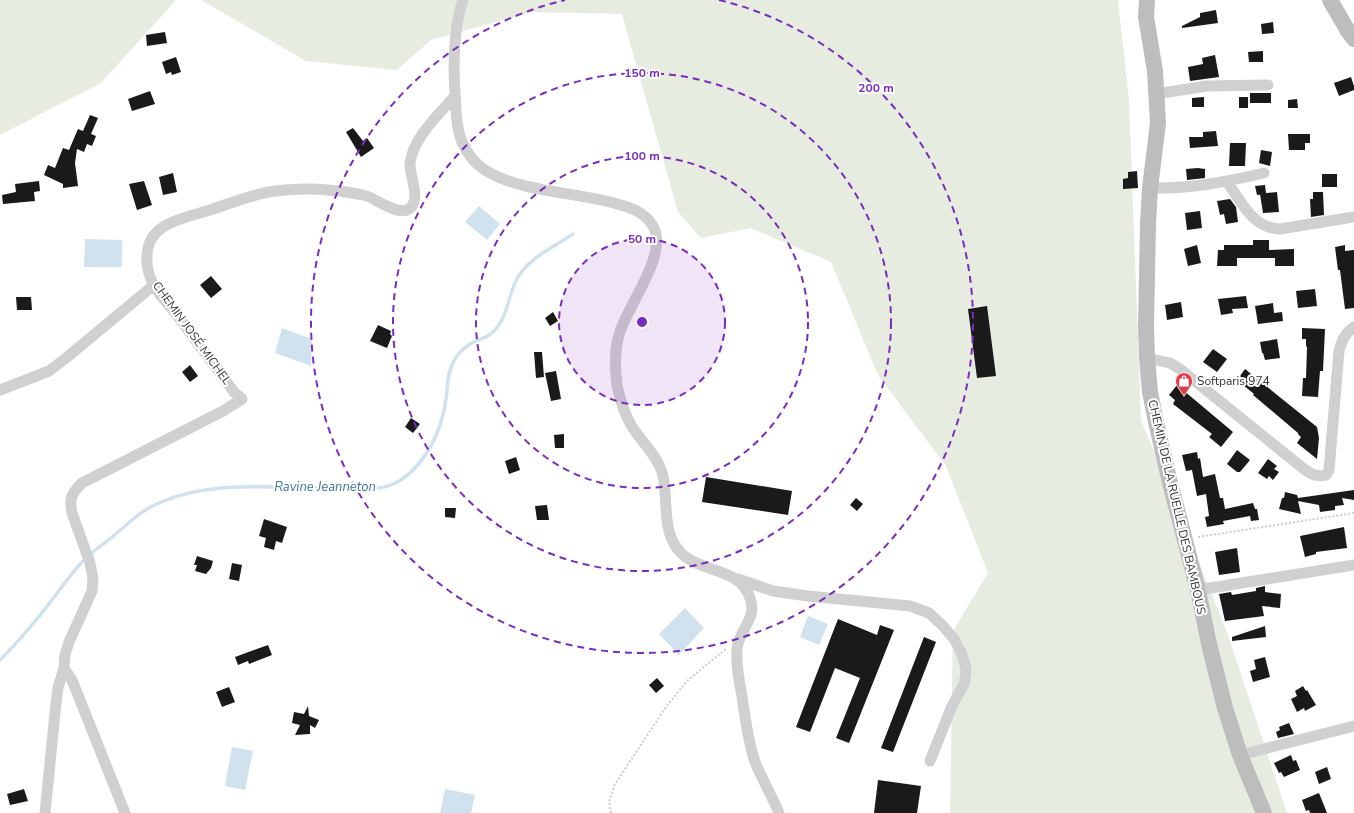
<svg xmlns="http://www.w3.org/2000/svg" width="1354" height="813" font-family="'Nunito Sans',sans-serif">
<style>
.green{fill:#e6ecdf}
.water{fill:#cfe2ee}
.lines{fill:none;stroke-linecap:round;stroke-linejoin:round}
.stream{stroke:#cfe2ee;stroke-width:3.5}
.building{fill:#1a1a1a}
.path{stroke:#cdcdcd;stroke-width:2;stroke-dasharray:2 2;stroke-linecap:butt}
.street{stroke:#d0d0d0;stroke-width:11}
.secondary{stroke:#bdbdbd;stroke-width:16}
.ring{fill:none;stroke:#7b2cbf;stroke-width:2;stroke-dasharray:7 5}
.labels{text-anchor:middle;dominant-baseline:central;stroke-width:4;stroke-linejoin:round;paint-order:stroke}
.street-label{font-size:12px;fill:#333;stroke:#fff}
.poi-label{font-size:12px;fill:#333;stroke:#fff;text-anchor:start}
.water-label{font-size:13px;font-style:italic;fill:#3f7597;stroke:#fff}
.centre{fill:#7b2cbf;stroke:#fff;stroke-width:2}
.ring-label{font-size:12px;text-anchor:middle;font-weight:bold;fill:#7b2cbf;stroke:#fff;stroke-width:4;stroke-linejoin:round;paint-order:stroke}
</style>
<rect width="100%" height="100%" fill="#fff"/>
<path class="green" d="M0 0H176L101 83 0 135Z
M201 0H1118L1129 99 1141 420 1227 632 1287 813H950L953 631 988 573 946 466 878 375 831 262 751 228 701 238 678 212 626 29 622 14 532 12 431 40 397 70 306 61Z"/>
<path class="water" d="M479 206 500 224 487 240 465 222Z
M85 239 122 240V267H84Z
M282 328 312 339 311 366 275 353Z
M685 608 704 628 679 655 659 634Z
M808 616 828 624 819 645 800 637Z
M232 747 253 751 245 790 225 786Z
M445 789 475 795 471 813H440Z"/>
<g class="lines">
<path class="stream" d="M0 660C19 641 36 621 52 600 62 587 72 572 84 560 94 550 107 542 118 532 131 521 142 510 159 503 211 480 272 488 327 488 351 488 379 494 401 480 427 462 442 430 446 399 448 387 447 372 454 361 457 355 464 348 470 344 478 339 488 338 494 331 507 318 508 297 516 281 526 259 554 247 573 234"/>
</g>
<path class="building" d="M1216 10 1218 23 1182 28V26L1200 17V13Z
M1273 22 1274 33 1262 34 1261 24Z
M165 32 167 43 147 46 146 35Z
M1263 51V62H1249L1248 52Z
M1215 55 1219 77 1190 81 1188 67 1203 64 1202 58Z
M176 57 181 72 172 75 171 72 166 74 162 62Z
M1351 77 1354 86V90L1339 96 1334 83Z
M150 91 155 104 132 111 128 99Z
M1250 93H1271V103H1250Z
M1204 97V107H1192V98Z
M1239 97H1248V108H1239Z
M1297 99 1298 108H1288V100Z
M90 115 98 118 91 134 96 136 92 146 87 144 84 152 77 149 75 163 78 186 63 188V184L44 175 48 165 55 168 63 148 69 150 78 129 83 131Z
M353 128 363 141 367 138 374 148 361 157 346 132Z
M1216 131 1218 146 1190 148 1189 137H1203V132Z
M1288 134H1310V143H1305V150H1289Z
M1230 143H1246L1245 166H1229Z
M1261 150 1272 152 1270 166 1259 163Z
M1198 168 1205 169V178L1187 180 1186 169Z
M1137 171 1138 188 1123 189V179L1128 178V172Z
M173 173 177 192 163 195 159 177Z
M1322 174H1337V187H1322Z
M39 181 40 191 34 192 35 201 3 204 2 195 16 192 15 184Z
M144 181 152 205 137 210 129 184Z
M1265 185 1266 193 1277 192 1279 212 1263 213 1260 194H1264L1257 195 1255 186Z
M1313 192H1323L1324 215 1311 217 1310 199H1313Z
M1230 199 1236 207 1238 222 1226 224 1224 214 1220 215 1217 201Z
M1200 211 1202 228 1187 230 1185 213Z
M1253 240H1269V250L1294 249V266H1275V258H1237V266H1217L1218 250H1224V245H1253Z
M1197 245 1201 263 1188 266 1184 249Z
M1345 245V251L1354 250V308L1345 309 1340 270H1338L1335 247Z
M211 276 222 289 211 298 200 285Z
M1315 289 1317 306 1298 308 1296 291Z
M1246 296 1248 308 1232 309 1233 313 1221 315 1218 299Z
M16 297H31L32 310H17Z
M1181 302 1183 317 1167 320 1165 305Z
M1273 303 1274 313 1282 312 1283 321 1258 324 1255 306Z
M987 306 996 376 977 378 968 309Z
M553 312 558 321 550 326 545 318Z
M378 325 391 331 390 334 392 336 387 348 370 341Z
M1302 328 1325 329 1323 371H1320L1318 397 1302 396 1303 378H1306L1307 347 1306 346V339H1302Z
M1277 339 1280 358 1265 360 1263 353H1262L1260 342Z
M1213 349 1227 359 1217 372 1203 362Z
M534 352H542L544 377 536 378Z
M190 365 198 376 190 382 182 372Z
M1245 369 1317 427 1319 438 1317 459 1297 443 1301 437 1298 434V433L1253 395 1254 394 1237 380Z
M556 371 561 399 551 401 545 373Z
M1177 385 1233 432 1221 447 1209 437 1212 434 1173 404 1175 400 1169 395Z
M411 418 420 424 413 433 405 427Z
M564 434V448H555L554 435Z
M1237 450 1250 460 1240 472H1237L1227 464Z
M1197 452 1198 459 1200 458 1203 477 1215 474 1220 498H1223L1225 509 1253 503 1255 509H1257L1259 520 1251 521 1250 516 1223 521 1224 524 1207 527 1205 517 1209 516 1206 494 1197 496 1192 470 1186 471 1182 455Z
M516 457 520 470 509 474 505 461Z
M1268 459 1277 466 1274 469 1279 472 1273 480 1269 476 1267 479 1258 473Z
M706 477 792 491 788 515 702 502Z
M1354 490V500L1342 498 1344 505 1335 506V510L1320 512 1319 505 1298 501 1301 514 1279 509 1282 498H1284L1285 492 1297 495 1298 498Z
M856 498 863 504 857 511 850 505Z
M547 505 549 520H537L535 506Z
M445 508H456L455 518 445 517Z
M264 519 287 527 282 543 276 541 274 550 264 547 266 538 259 536Z
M1344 527 1347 548 1316 552V554L1305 557 1300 536Z
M1237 548 1240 572 1219 575 1215 552Z
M197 556 213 561 211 568 206 574 195 571 197 565H194Z
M232 563 242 565 239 581 229 579Z
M1265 586V592L1281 594 1280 608 1262 606 1264 616 1225 621 1219 594 1231 592 1232 595 1256 591V588Z
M838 619 877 635 880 625 894 630 849 743 836 738 860 678 835 668 810 732 796 727Z
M1265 626 1266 637 1232 641V637Z
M924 637 936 642 893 752 881 748Z
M268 645 272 655 249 664 248 661 238 665 235 657Z
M1265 657 1270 677 1253 682 1250 671 1256 669 1254 660Z
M657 678 664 686 656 693 649 685Z
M1303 686 1306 691 1307 690 1316 705 1305 711 1304 708 1297 712 1291 699 1297 696 1295 691Z
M229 687 235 702 222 707 216 692Z
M308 706 309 716 319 720 315 728 310 725V734L295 735 300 725 292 723 294 712 304 714Z
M1289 723 1294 734 1278 738 1276 732 1280 730 1279 727Z
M1291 755 1293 761 1296 760 1300 770 1284 777 1281 772 1279 773 1274 763Z
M1327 767 1331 779 1319 784 1315 772Z
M878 780 921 786 917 813H874Z
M24 789 28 801 10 805 7 794Z
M1319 793 1327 813H1310L1309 810 1306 811 1302 800Z"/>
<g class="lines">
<path class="path" d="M1198 537 1354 513
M611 813 609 802 615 784 666 707 687 681 727 648"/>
<path class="street" d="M463 0C454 25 453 65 455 92 456 109 456 127 462 142 467 153 475 164 485 170 520 192 574 192 614 203 629 207 644 211 653 226 669 255 627 305 619 335 614 351 615 369 617 386 620 399 624 413 631 425 640 440 656 454 662 472 670 500 659 533 683 555 704 573 740 568 750 598 758 620 738 629 737 650 736 666 739 681 742 696 745 718 748 741 755 762 762 779 772 796 779 813
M1156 94 1206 86 1268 85
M1227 182C1242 202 1252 228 1280 229L1354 217
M1150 188C1189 189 1226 182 1264 173
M1147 358 1170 363 1180 369 1304 469C1312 475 1317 477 1326 475L1329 470 1339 351C1342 340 1345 333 1354 327
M0 390 49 371 66 358 154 285
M738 579 773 591 808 596 910 606 929 613 943 626 954 639 961 652 966 667 965 682 952 706 930 761
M1198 590 1354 565
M1240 755 1354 726
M45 813 56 703 58 688 64 668
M125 813 72 680 64 668 65 655 69 642 92 591 93 578 90 563 72 513C69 498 71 494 82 483L223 411 242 399 234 392C216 368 198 343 180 319 172 308 161 297 154 286 145 269 143 245 157 232 169 220 194 215 210 210 228 204 249 196 268 192 287 189 308 188 328 190 340 191 355 193 367 196 377 200 398 216 409 209 422 200 409 175 410 163 413 138 439 114 455 96"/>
<path class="secondary" d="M1147 0 1146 17 1155 71 1158 123 1150 188 1148 224 1146 326 1147 358 1150 392 1156 422 1170 483 1198 590 1209 644 1225 708 1240 755 1264 813
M1330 0 1348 31 1354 39"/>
</g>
<circle cx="642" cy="322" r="83" fill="#7b2cbf" fill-opacity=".12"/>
<g class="ring">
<circle cx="642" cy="322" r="83"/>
<circle cx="642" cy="322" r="166"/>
<circle cx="642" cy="322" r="249"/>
<path d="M719 0A331 331 0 1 1 565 0"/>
</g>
<defs>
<g id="shop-pin" transform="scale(0.9)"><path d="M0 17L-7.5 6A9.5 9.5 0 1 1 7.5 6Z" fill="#e63946" stroke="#fff"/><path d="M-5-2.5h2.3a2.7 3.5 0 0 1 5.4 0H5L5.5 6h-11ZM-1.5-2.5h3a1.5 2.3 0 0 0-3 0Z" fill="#fff"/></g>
</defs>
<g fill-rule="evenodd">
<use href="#shop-pin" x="1184" y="381"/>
</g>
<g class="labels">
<g class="street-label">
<text transform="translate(192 333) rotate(54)">CHEMIN JOSÉ MICHEL</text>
<text transform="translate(1177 507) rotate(77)">CHEMIN DE LA RUELLE DES BAMBOUS</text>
</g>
<g class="poi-label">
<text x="1197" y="381">Softparis 974</text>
</g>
<g class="water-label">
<text x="325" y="487">Ravine Jeanneton</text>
</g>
</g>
<circle cx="642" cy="322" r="6" class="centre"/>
<g class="ring-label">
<text x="642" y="77">150 m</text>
<text x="876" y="92">200 m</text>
<text x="642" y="160">100 m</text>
<text x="642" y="243">50 m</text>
</g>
</svg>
